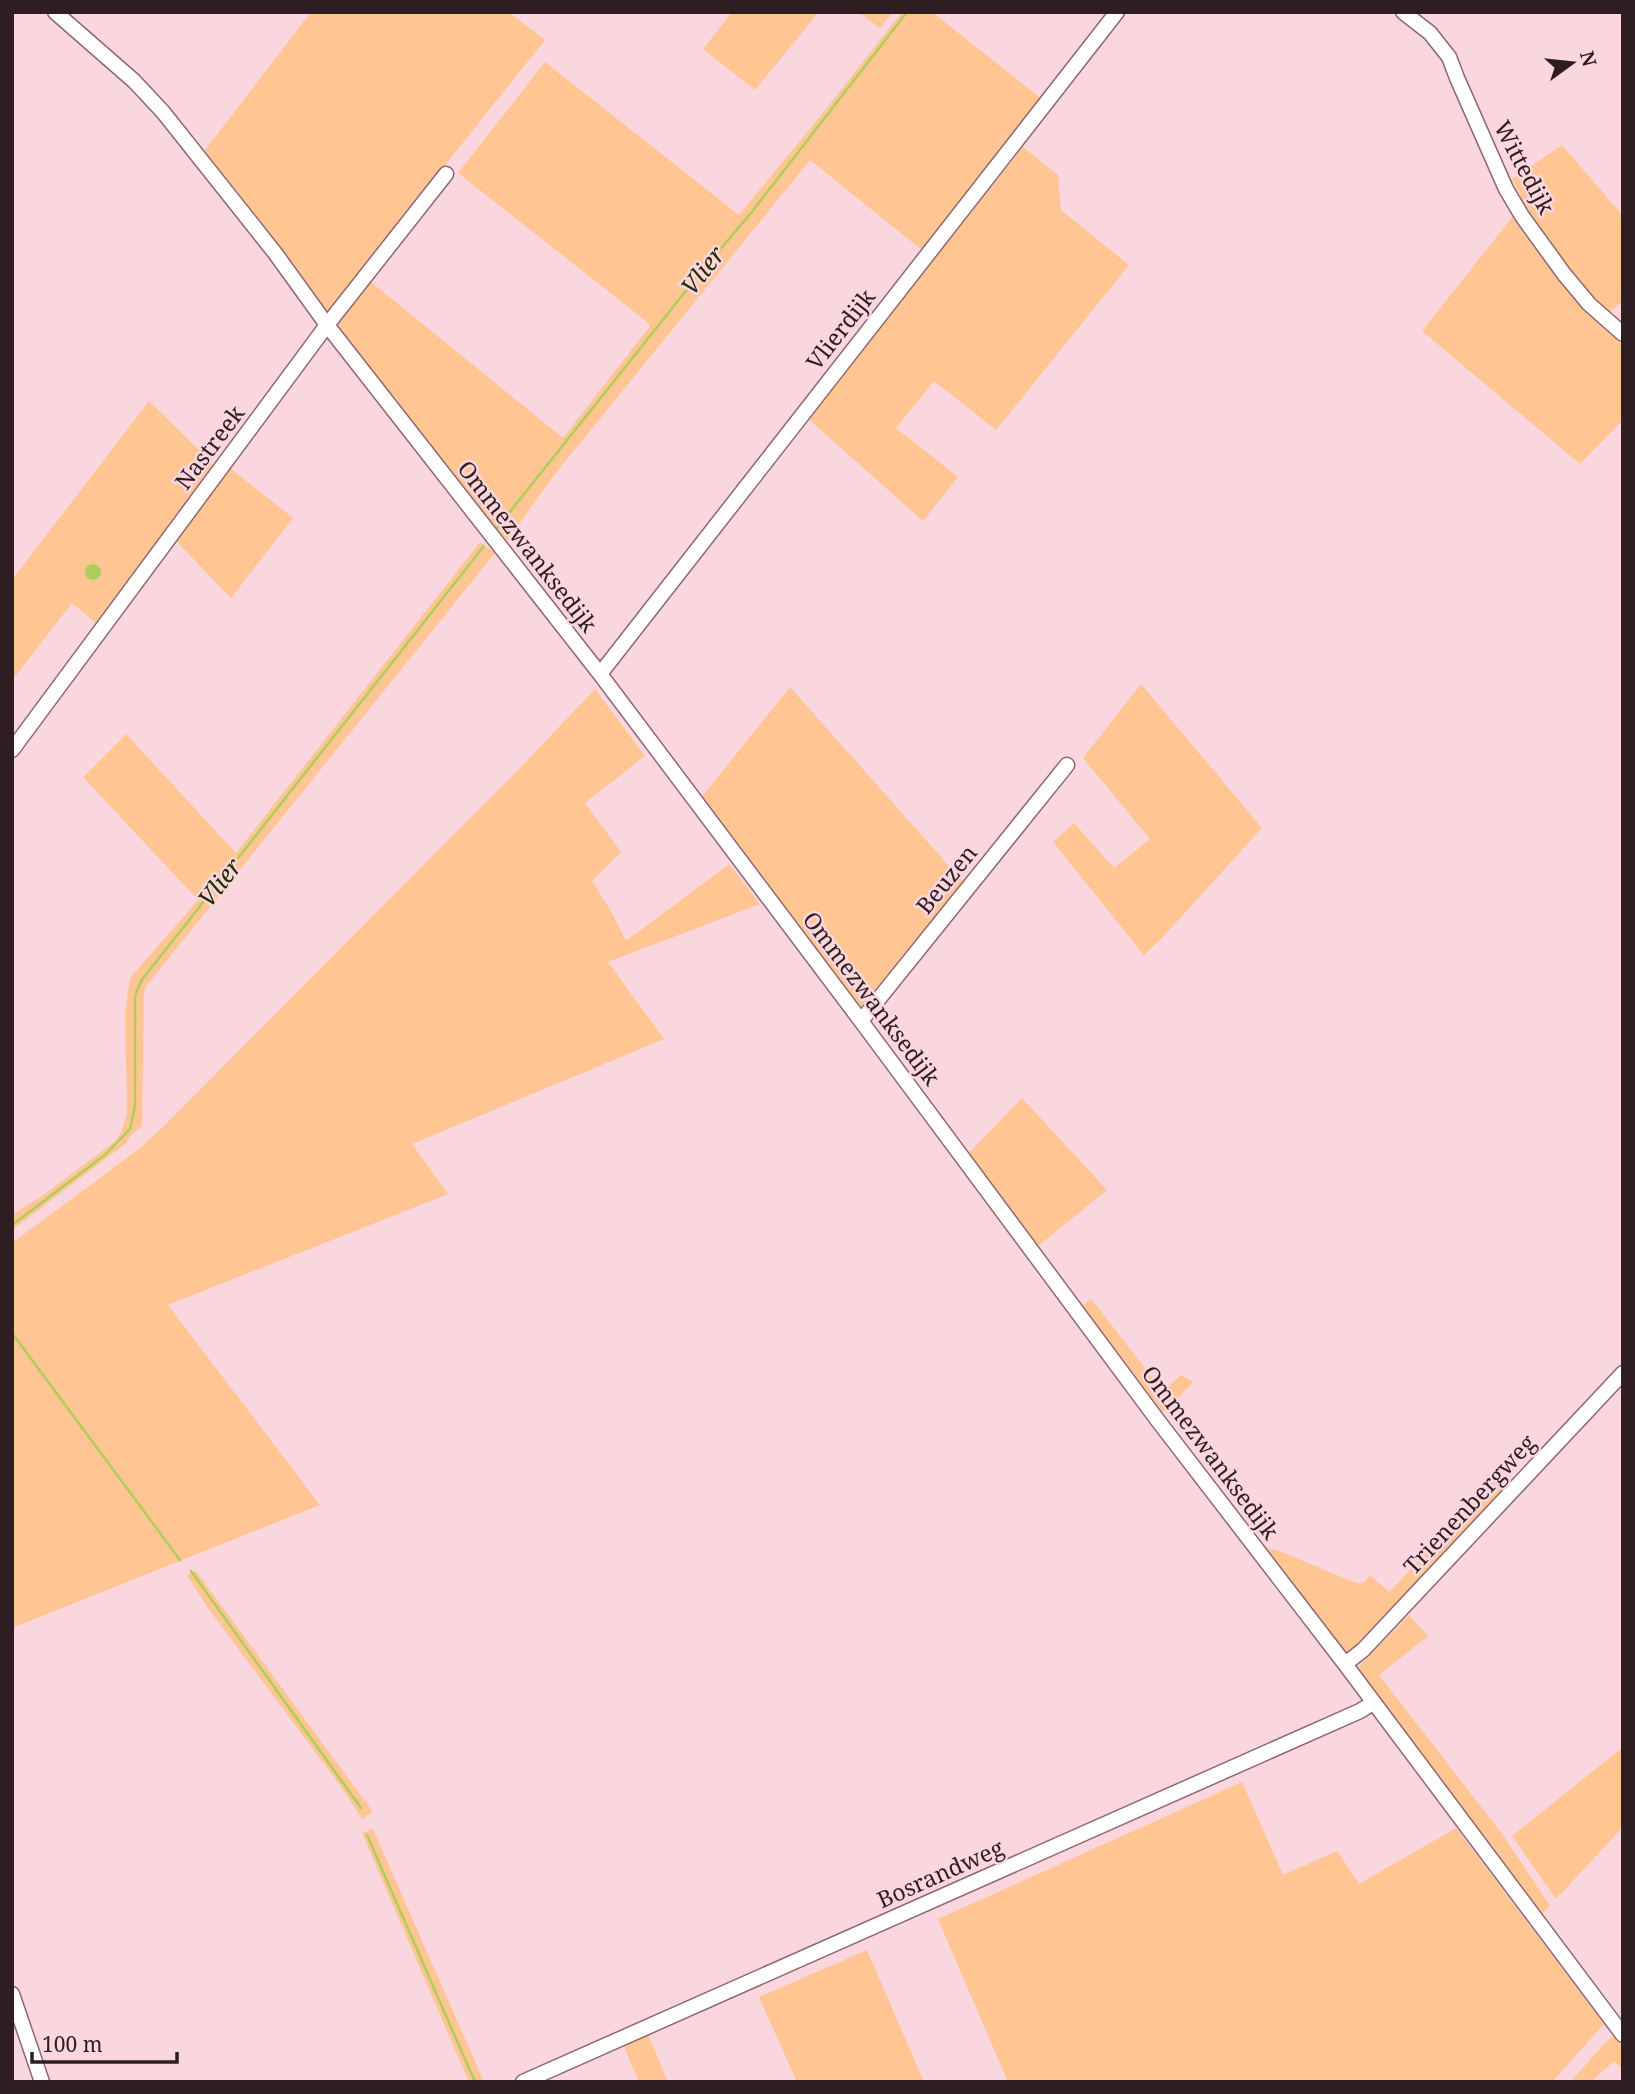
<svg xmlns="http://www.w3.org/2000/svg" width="1635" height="2094" font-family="'Noto Serif',serif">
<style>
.green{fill:#ffc693}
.water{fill:#aecd5a}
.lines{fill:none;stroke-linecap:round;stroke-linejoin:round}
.stream{stroke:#aecd5a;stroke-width:2.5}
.minor-casing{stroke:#8e6770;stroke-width:17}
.minor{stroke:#fff;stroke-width:14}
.labels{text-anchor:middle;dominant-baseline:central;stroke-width:5;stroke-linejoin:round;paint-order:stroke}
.street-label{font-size:23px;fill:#2e1e22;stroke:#fad6de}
.water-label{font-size:24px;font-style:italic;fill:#242f00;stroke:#fad6de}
</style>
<rect width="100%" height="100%" fill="#fad6de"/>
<path class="green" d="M311 12H509L545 40 327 313 202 154Z
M732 12H819L755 90 703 49Z
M858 12H893L880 28Z
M902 12H932L1043 100 923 251 810 160 551 479 505 544 336 326 371 282 563 438 650 326 646 321 458 173 545 62 739 215 826 109Z
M1562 145 1623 216V301L1608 313C1570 274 1536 228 1512 179Z
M1023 147 1058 175 1061 210 1129 265 996 430 934 381 896 428 958 477 923 521 807 418Z
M1514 215 1566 288 1583 307 1623 346V420L1580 464 1422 331Z
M149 401 215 466 97 624 72 603 14 678 12 677V580Z
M230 468 293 518 231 598 175 540Z
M480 542 495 553 147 985 144 992 142 1126 132 1134 125 1144 12 1230V1215L46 1193 114 1142 121 1133 127 1113 125 1012 130 978 198 900 83 777 126 734 236 853Z
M1141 684 1262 828 1162 938 1144 955 1053 842 1074 823 1114 868 1150 839 1083 758Z
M790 687 965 884 863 1011 700 799Z
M595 689 645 756 585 803 621 852 592 881 611 911 626 941 729 864 760 904 608 962 664 1039 412 1144 448 1194 168 1305 320 1505 12 1628V1243L140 1148 162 1128 521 767Z
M1022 1098 1107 1190 1037 1247 968 1154Z
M1090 1299 1094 1302 1163 1392 1181 1375 1193 1382 1167 1410 1162 1411 1083 1306Z
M1499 1476 1510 1485 1347 1655 1266 1549 1277 1550 1356 1583H1363L1370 1575 1389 1592Z
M196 1571 373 1812 362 1819 342 1788 208 1608 187 1575Z
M1409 1615 1428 1636 1379 1675 1503 1835 1550 1906 1542 1914 1358 1668Z
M1623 1747V1827L1556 1899 1512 1836Z
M1242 1782 1283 1875 1337 1851 1359 1884 1456 1828 1604 2024 1552 2082H1008L938 1919Z
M373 1829 484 2082H469L362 1833Z
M867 1950 924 2082H797L759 1997Z
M648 2034 668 2082H639L623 2044Z
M1614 2036 1623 2048V2070L1614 2061 1591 2082H1570L1608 2040Z"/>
<path class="water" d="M85 572a8 8 0 1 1 16 0a8 8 0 1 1-16 0Z"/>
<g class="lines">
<path class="stream" d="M497 528 701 272 751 213 907 12
M12 1225 106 1154 130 1129 135 1106V996L141 981 484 546
M12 1333 180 1560
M191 1571 361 1808
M367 1835 475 2082"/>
<g class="minor-casing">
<path id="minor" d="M55 12 134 81 163 112 275 253 327 325 600 674 861 1021 1159 1422 1345 1664 1623 2035
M1403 12 1430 33 1449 57 1457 78 1506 189 1522 216 1564 274 1589 304 1623 334
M600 674 1117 12
M12 750 327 325 446 174
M861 1021 1067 765
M1345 1664 1363 1650 1623 1373
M12 1994 42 2082
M523 2082 1360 1711 1373 1703"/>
</g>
<use href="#minor" class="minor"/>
</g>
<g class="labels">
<g class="street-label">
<text transform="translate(1525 167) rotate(62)">Wittedijk</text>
<text transform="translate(840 329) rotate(-52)">Vlierdijk</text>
<text transform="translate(209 447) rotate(-53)">Nastreek</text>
<text transform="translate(528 546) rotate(52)">Ommezwanksedijk</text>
<text transform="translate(946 879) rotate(-51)">Beuzen</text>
<text transform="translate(872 998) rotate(53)">Ommezwanksedijk</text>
<text transform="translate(1211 1452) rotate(53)">Ommezwanksedijk</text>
<text transform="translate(1469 1504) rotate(-47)">Trienenbergweg</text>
<text transform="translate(940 1873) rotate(-24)">Bosrandweg</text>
</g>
<g class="water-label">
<text transform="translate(702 270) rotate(-52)">Vlier</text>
<text transform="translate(219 882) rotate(-52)">Vlier</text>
</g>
</g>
<rect width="1635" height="2094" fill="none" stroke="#2e1e22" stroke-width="28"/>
<g transform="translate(1572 63) rotate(75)" stroke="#fad6de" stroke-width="5" paint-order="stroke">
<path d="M0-5L12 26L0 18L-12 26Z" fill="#2e1e22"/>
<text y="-10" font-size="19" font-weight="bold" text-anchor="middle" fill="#2e1e22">N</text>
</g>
<path d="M32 2052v10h145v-10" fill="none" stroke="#2e1e22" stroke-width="3.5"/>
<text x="42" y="2052" font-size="21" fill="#2e1e22" stroke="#fad6de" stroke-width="5" paint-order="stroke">100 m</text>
</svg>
